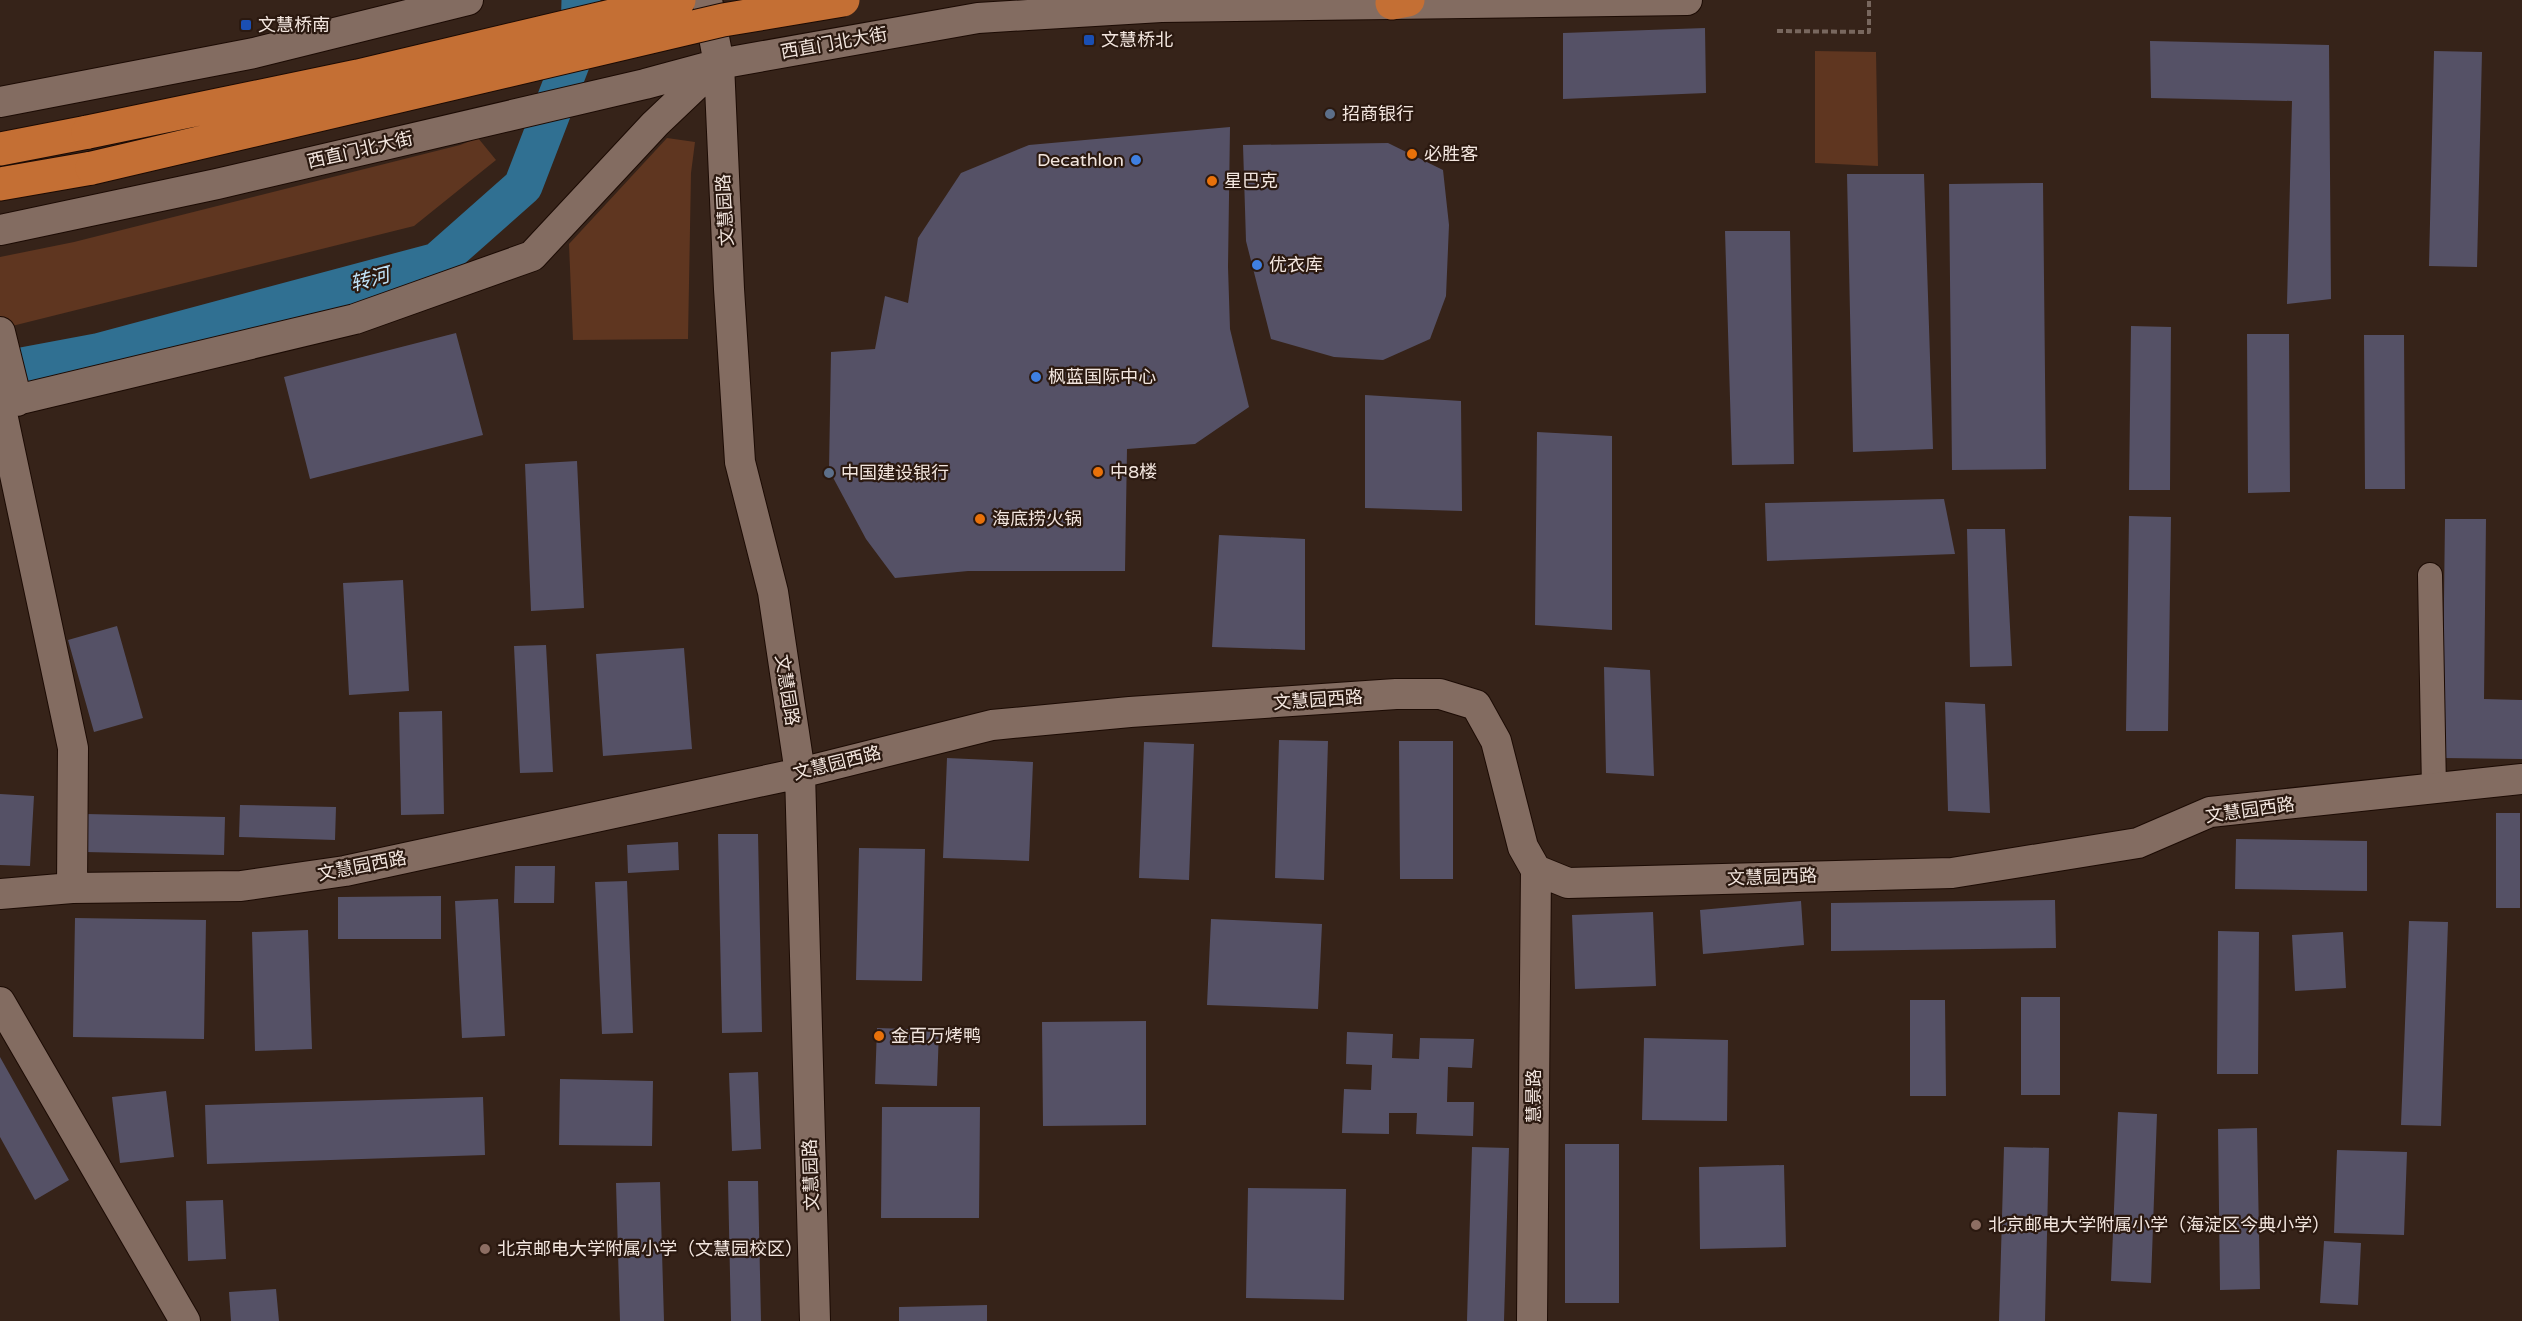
<svg xmlns="http://www.w3.org/2000/svg" width="2522" height="1321" font-family="'Varela Round','Noto Sans SC',sans-serif">
<style>
.green{fill:#5f3620}
.lines{fill:none;stroke-linecap:round;stroke-linejoin:round}
.river{stroke:#307092;stroke-width:39}
.building{fill:#555166}
.minor-casing{stroke:#1c0b04;stroke-width:26}
.tertiary-casing{stroke:#1c0b04;stroke-width:32}
.trunk-casing{stroke:#1c0b04;stroke-width:35}
.path{stroke:#78675e;stroke-width:4;stroke-dasharray:6 3;stroke-linecap:butt}
.minor{stroke:#836c61;stroke-width:24}
.tertiary{stroke:#836c61;stroke-width:30}
.trunk{stroke:#c46f34;stroke-width:33}
.trunk-bridge-casing{stroke:#1c0b04;stroke-width:35;stroke-linecap:butt}
.trunk-bridge{stroke:#c46f34;stroke-width:33}
.transit-dot{fill:#1a4fb4;stroke:#2b1910;stroke-width:2}
.service-dot{fill:#5c6f8a;stroke:#2b1910;stroke-width:2}
.food-dot{fill:#e8710a;stroke:#2b1910;stroke-width:2}
.shop-dot{fill:#3f7fe0;stroke:#2b1910;stroke-width:2}
.education-dot{fill:#8d6e63;stroke:#2b1910;stroke-width:2}
.labels{text-anchor:middle;dominant-baseline:central;stroke-width:4.5;stroke-linejoin:round;paint-order:stroke}
.poi-label{font-size:18px;fill:#f2e5de;stroke:#2b1910;text-anchor:start}
.street-label{font-size:18px;fill:#f2e5de;stroke:#2b1910}
.water-label{font-size:20px;font-style:italic;fill:#c1e3f8;stroke:#2b1910}
</style>
<rect width="100%" height="100%" fill="#362319"/>
<path class="green" d="M1815 51 1876 52 1878 166 1815 163Z
M478 138 496 160 414 226 0 329V257L74 242 460 145Z
M667 138 695 142 691 173 688 339 573 340 569 244Z"/>
<g class="lines">
<path class="river" d="M0 371 97 353 437 262 523 186 580 38 581 0"/>
</g>
<path class="building" d="M1705 28 1706 93 1563 99V33Z
M2150 41 2329 45 2331 299 2287 304 2292 101 2151 98Z
M2434 51 2482 52 2477 267 2429 266Z
M1230 127 1228 267 1230 329 1249 407 1195 444 1127 449 1125 571H968L895 578 866 539 829 470 831 352 875 349 885 296 908 303 918 238 961 173 1029 145Z
M1388 143 1443 170 1449 225 1446 296 1430 339 1383 360 1334 357 1271 339 1246 241 1243 145Z
M1847 174H1924L1933 449 1853 452Z
M2043 183 2046 469 1952 470 1949 184Z
M1725 231H1790L1794 464 1732 465Z
M2131 326 2171 327 2170 490H2129Z
M456 333 483 435 310 479 284 377Z
M2247 334H2289L2290 492 2248 493Z
M2364 335H2404L2405 489H2365Z
M1365 395 1461 401 1462 511 1365 508Z
M1537 432 1612 436V630L1535 625Z
M577 461 584 608 531 611 525 464Z
M1944 499 1955 554 1767 561 1765 503Z
M2129 516 2171 517 2168 731H2126Z
M2445 519H2486L2484 699 2522 700V759L2442 758Z
M1967 529H2005L2012 666 1970 667Z
M1219 535 1305 539V650L1212 647Z
M403 580 409 691 349 695 343 583Z
M117 626 143 718 94 732 68 640Z
M546 645 553 772 520 773 514 646Z
M684 648 692 749 603 756 596 654Z
M1604 667 1650 670 1654 776 1606 773Z
M1945 702 1985 704 1990 813 1948 811Z
M442 711 444 814 401 815 399 712Z
M1279 740 1328 741 1324 880 1275 878Z
M1399 741H1453V879H1400Z
M1144 742 1194 744 1189 880 1139 878Z
M947 758 1033 762 1029 861 943 858Z
M0 794 34 796 30 866 0 865Z
M240 805 336 807 335 840 239 837Z
M2496 813H2520V908H2496Z
M86 814 225 817 224 855 85 852Z
M718 834H758L762 1032 722 1033Z
M2236 839 2367 841V891L2235 889Z
M678 842 679 870 628 873 627 845Z
M859 848 925 849 922 981 856 980Z
M515 866H555L554 903H514Z
M627 881 633 1033 602 1034 595 882Z
M441 896V939H338V897Z
M498 899 505 1036 462 1038 455 901Z
M2055 900 2056 948 1831 951V903Z
M1801 901 1804 945 1703 954 1700 910Z
M1653 912 1656 986 1575 989 1572 915Z
M75 918 206 920 204 1039 73 1037Z
M1211 919 1322 924 1318 1009 1207 1005Z
M2409 921 2448 922 2441 1126 2401 1125Z
M308 930 312 1049 255 1051 252 932Z
M2218 931 2259 932 2258 1074H2217Z
M2343 932 2346 988 2295 991 2292 935Z
M2021 997H2060V1095H2021Z
M1910 1000H1945L1946 1096H1910Z
M1146 1021V1125L1043 1126 1042 1022Z
M877 1028 939 1030 937 1086 875 1084Z
M1347 1032 1393 1034 1392 1058 1419 1059 1420 1038 1474 1039 1472 1068 1448 1067 1447 1102H1474L1473 1136 1416 1134 1417 1113H1389V1134L1342 1133 1344 1089 1371 1090 1372 1065 1346 1064Z
M1644 1038 1728 1040 1727 1121 1642 1120Z
M0 1057 69 1180 35 1200 0 1137Z
M758 1072 761 1149 732 1151 729 1073Z
M560 1079 653 1081 652 1146 559 1145Z
M166 1091 174 1157 120 1163 112 1097Z
M483 1097 485 1155 207 1164 205 1105Z
M882 1107H980L979 1218H881Z
M2118 1112 2157 1114 2151 1283 2111 1281Z
M2257 1128 2260 1289 2220 1290 2218 1129Z
M1565 1144H1619V1303H1565Z
M1472 1147 1509 1148 1504 1321H1467Z
M2004 1147 2049 1148 2045 1321H1999Z
M2337 1150 2407 1152 2404 1235 2334 1233Z
M1784 1165 1786 1247 1700 1249 1699 1167Z
M728 1181H758L761 1321H731Z
M660 1182 664 1321H620L616 1183Z
M1248 1188 1346 1189 1344 1300 1246 1298Z
M223 1200 226 1259 188 1261 186 1201Z
M2324 1241 2361 1243 2358 1305 2320 1303Z
M276 1289 279 1321H231L229 1292Z
M987 1305V1321H899V1307Z"/>
<g class="lines">
<g class="minor-casing">
<path id="minor" d="M2430 575 2434 789"/>
</g>
<g class="tertiary-casing">
<path id="tertiary" d="M707 0 719 64 729 289 740 462 773 592 800 773 815 1321
M0 102 254 53 468 0
M0 230 217 184 645 84 719 64 978 18 1161 7 1687 0
M0 332 17 401
M72 888 73 748 0 404 355 319 532 256 655 124 716 66
M0 894 72 888 241 886 345 871 800 773 992 725 1130 712 1396 694H1440L1476 705 1496 741 1523 847 1536 870 1568 883 1952 873 2138 843 2210 812 2522 779
M0 1002 185 1321
M1532 1321 1536 870"/>
</g>
<g class="trunk-casing">
<path id="trunk" d="M1392 3 1408 0
M0 149 88 132
M0 184 92 168"/>
</g>
<path class="path" d="M1777 31 1869 32V0"/>
<use href="#minor" class="minor"/>
<use href="#tertiary" class="tertiary"/>
<use href="#trunk" class="trunk"/>
<g class="trunk-bridge-casing">
<path id="trunk-bridge" d="M88 132 358 76 679 0
M92 168 723 20 843 0"/>
</g>
<use href="#trunk-bridge" class="trunk-bridge"/>
</g>
<g class="transit-dot">
<rect x="240" y="19" width="12" height="12" rx="3"/>
<rect x="1083" y="34" width="12" height="12" rx="3"/>
</g>
<g class="service-dot">
<circle cx="1330" cy="114" r="6"/>
<circle cx="829" cy="473" r="6"/>
</g>
<g class="food-dot">
<circle cx="1412" cy="154" r="6"/>
<circle cx="1212" cy="181" r="6"/>
<circle cx="1098" cy="472" r="6"/>
<circle cx="980" cy="519" r="6"/>
<circle cx="879" cy="1036" r="6"/>
</g>
<g class="shop-dot">
<circle cx="1136" cy="160" r="6"/>
<circle cx="1257" cy="265" r="6"/>
<circle cx="1036" cy="377" r="6"/>
</g>
<g class="education-dot">
<circle cx="1976" cy="1225" r="6"/>
<circle cx="485" cy="1249" r="6"/>
</g>
<g class="labels">
<g class="poi-label">
<text x="258" y="25">文慧桥南</text>
<text x="1101" y="40">文慧桥北</text>
<text x="1342" y="114">招商银行</text>
<text x="1424" y="154">必胜客</text>
<text x="1124" y="160" text-anchor="end">Decathlon</text>
<text x="1224" y="181">星巴克</text>
<text x="1269" y="265">优衣库</text>
<text x="1048" y="377">枫蓝国际中心</text>
<text x="1110" y="472">中8楼</text>
<text x="841" y="473">中国建设银行</text>
<text x="992" y="519">海底捞火锅</text>
<text x="891" y="1036">金百万烤鸭</text>
<text x="1988" y="1225">北京邮电大学附属小学（海淀区今典小学）</text>
<text x="497" y="1249">北京邮电大学附属小学（文慧园校区）</text>
</g>
<g class="street-label">
<text transform="translate(834 43) rotate(-10)">西直门北大街</text>
<text transform="translate(360 150) rotate(-13)">西直门北大街</text>
<text transform="translate(725 210) rotate(-93)">文慧园路</text>
<text transform="translate(787 690) rotate(81)">文慧园路</text>
<text transform="translate(1318 700) rotate(-4)">文慧园西路</text>
<text transform="translate(837 763) rotate(-14)">文慧园西路</text>
<text transform="translate(2250 810) rotate(-8)">文慧园西路</text>
<text transform="translate(362 866) rotate(-11)">文慧园西路</text>
<text transform="translate(1772 877) rotate(-2)">文慧园西路</text>
<text transform="translate(1534 1096) rotate(-90)">慧景路</text>
<text transform="translate(811 1175) rotate(-92)">文慧园路</text>
</g>
<g class="water-label">
<text transform="translate(370 280) rotate(-15)">转河</text>
</g>
</g>
</svg>
